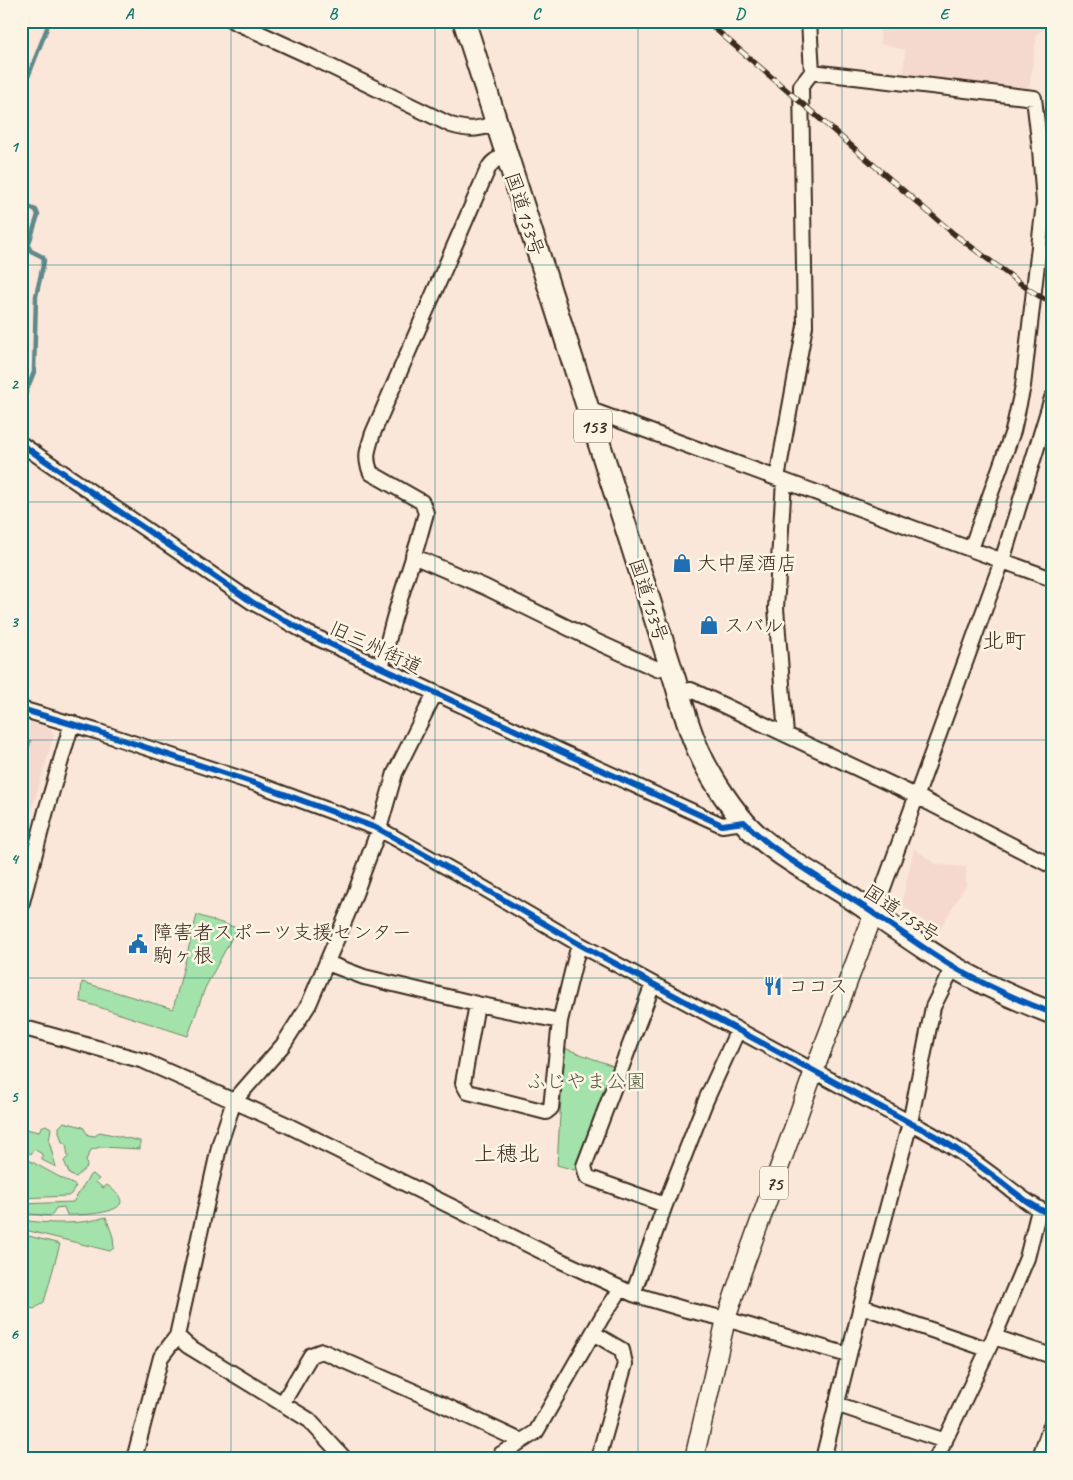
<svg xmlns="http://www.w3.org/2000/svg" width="1073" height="1480" viewBox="0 0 1073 1480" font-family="Caveat,'Klee One',sans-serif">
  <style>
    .built { fill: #f5d9cf }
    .green { fill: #a3e2aa; stroke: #6f8664 }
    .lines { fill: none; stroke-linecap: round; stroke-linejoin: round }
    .stream { stroke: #5e8889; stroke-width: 4.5 }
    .minor-casing { stroke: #3b2a1e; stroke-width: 18 }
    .major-casing { stroke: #3b2a1e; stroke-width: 21 }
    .highway-casing { stroke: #3b2a1e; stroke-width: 25 }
    .minor { stroke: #fcf5e5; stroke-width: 14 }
    .major { stroke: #fcf5e5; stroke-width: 18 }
    .highway { stroke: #fcf5e5; stroke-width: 21 }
    .rail-casing { stroke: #3b2a1e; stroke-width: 5.5 }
    .rail { stroke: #fcf5e5; stroke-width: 4; stroke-dasharray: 11; stroke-linecap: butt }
    .cycleway-casing { stroke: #fcf5e5; stroke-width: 9 }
    .cycleway { stroke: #0057b8; stroke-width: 6 }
    .grid { fill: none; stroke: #0f766e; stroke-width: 1; stroke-opacity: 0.55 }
    .labels { text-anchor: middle; stroke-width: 5; stroke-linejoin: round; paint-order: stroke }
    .shield { fill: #fcf5e5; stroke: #75675a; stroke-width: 1 }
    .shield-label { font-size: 19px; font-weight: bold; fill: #3b2a1e }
    .street-label { font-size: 20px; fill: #3b2a1e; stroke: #fcf5e5 }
    .poi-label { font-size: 20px; fill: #3b2a1e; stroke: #fcf5e5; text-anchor: start }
    .park-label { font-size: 20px; fill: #555841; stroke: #fcf5e5 }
    .quarter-label { font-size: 22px; fill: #3b2a1e; stroke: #fcf5e5 }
    .neatline { fill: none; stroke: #0f766e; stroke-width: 2 }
    .grid-label { font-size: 16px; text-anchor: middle; font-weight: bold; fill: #0f766e }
  </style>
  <rect width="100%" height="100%" fill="#fae7da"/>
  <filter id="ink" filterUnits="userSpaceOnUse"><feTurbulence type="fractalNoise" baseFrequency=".02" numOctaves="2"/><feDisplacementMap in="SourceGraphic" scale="10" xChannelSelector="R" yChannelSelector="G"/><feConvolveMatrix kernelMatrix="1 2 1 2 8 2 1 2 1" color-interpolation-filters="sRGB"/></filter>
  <g filter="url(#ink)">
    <!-- built -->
    <path class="built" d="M879,21H1044L1045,29L1037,33L1030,84L1026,92L903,81L905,50L881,44Z
      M21,720L47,727L51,730L54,735L21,845Z
      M914,848L935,864L966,867V885L939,931L901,905Z"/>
    <!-- green -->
    <path class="green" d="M21,738L31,741L21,775Z
      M197,915L237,928L205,988L188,1036L80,1001L82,982L173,1009Z
      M564,1048L616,1067L575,1170L557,1165Z
      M21,1122L26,1129L39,1132L41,1127L46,1125L51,1128L49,1141L56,1167L42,1160V1154L34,1149L31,1154L21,1149Z
      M64,1122L83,1127L88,1135L95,1136L100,1132L140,1141V1149L100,1147L91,1150L86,1160L87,1167L76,1177L70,1175L64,1161L68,1157L66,1144L62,1142L59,1132V1127Z
      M21,1156L76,1186L71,1194L68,1196L21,1198Z
      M93,1174L99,1179L96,1182L103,1188L107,1185C111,1188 116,1192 119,1196C132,1215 75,1215 67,1215L64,1207L56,1208L51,1216L21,1213V1204L73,1202L90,1175Z
      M106,1217L113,1237L114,1248L110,1251L21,1229V1220C47,1224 82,1225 106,1217Z
      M21,1234L60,1244L44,1302L34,1309C26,1308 21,1304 22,1297L25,1293L30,1292L27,1274L21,1275Z"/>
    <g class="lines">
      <!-- stream -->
      <path class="stream" d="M21,95L47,28
        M21,204L36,210L38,215L28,246L31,251L43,257L44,261L36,296L34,372L22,402"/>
      <!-- minor casing -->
      <g class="minor-casing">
        <path id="minor" d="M233,21L305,54L451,125C471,131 476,129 496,124
          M809,21L812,72L1034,98L1040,149L1044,203L1023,386L1013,431L971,549
          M588,409L1052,579
          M21,444L252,602L309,634L562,752L722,825L744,822
          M777,478L805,326L801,86L812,72
          M784,481L776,608L786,735
          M413,556L485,587L595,641L657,669L670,665
          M381,668L394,618L418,542L426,513L422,502L371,473C364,457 368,449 373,433L487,171C491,162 496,159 506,156
          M679,692L691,690L916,796L1052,866
          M21,709L99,732L257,784L379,829L480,886L579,944L910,1123C943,1138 972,1160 1000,1181C1017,1194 1032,1207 1052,1215
          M21,906L46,811L72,723
          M874,913L1002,561L1052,398
          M327,963L364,977L477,1004L560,1021L579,944
          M653,984L584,1166L587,1177L665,1205
          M477,1004L463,1083L468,1092L546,1112L551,1108L560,1021
          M21,1027L144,1061L285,1124L557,1259L633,1294L687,1310L726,1319L848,1355
          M633,1294L665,1205L706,1100L738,1030
          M861,1306L987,1349
          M593,1333L622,1350L625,1364L598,1459
          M994,1337L1052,1356
          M282,1404L311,1355L322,1351L431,1399L521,1441
          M836,1404L945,1441
          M134,1459L161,1357L177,1336
          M345,1459L309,1420L188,1346L177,1336L220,1143L234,1101L283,1045L309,1004L349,910L379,829L395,773L435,693
          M498,1459L501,1454L536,1432L602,1317L621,1289
          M823,1459L861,1306L910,1123L933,1007L953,967
          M936,1459L994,1337L1027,1258L1039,1210
          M1039,1459L1052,1423"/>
      </g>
      <!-- major casing -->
      <g class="major-casing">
        <path id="major" d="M694,1459L726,1319L741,1274L814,1071L874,913"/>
      </g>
      <!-- highway casing -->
      <g class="highway-casing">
        <path id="highway" d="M464,21L670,665C679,691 685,719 696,745C706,770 726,801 744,822C768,850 813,874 845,894C881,918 916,944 952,966C984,985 1018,1000 1052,1013"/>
      </g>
      <!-- minor -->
      <use href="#minor" class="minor"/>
      <!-- major -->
      <use href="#major" class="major"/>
      <!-- highway -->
      <use href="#highway" class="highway"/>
      <!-- rail casing -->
      <g class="rail-casing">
        <path id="rail" d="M706,21L954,234L1028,289L1052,304"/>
      </g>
      <!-- rail -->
      <use href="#rail" class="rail"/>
      <!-- cycleway casing -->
      <g class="cycleway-casing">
        <path id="cycleway" d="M21,444L252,602L309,634L562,752L722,825L744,822C776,854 817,876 855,901C888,922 919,946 952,966C984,985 1018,1000 1052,1013
          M21,709L99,732L257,784L379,829L480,886L579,944L910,1123C943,1138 972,1160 1000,1181C1017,1194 1032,1207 1052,1215"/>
      </g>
      <!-- cycleway -->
      <use href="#cycleway" class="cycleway"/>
    </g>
  </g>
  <!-- grid -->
  <path class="grid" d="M231,21V1459M435,21V1459M638,21V1459M842,21V1459M21,265H1052M21,502H1052M21,740H1052M21,978H1052M21,1215H1052"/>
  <!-- icons -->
  <defs>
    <g id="shop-bare" transform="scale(1.5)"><path d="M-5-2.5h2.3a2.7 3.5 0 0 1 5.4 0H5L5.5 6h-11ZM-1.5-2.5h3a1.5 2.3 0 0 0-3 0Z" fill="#1f6fb2" stroke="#fcf5e5" stroke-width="2.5" paint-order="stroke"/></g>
    <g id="civic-bare" transform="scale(1.5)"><path d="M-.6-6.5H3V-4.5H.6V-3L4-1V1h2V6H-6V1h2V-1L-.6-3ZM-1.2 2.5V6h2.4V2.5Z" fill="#1f6fb2" stroke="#fcf5e5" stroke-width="2.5" paint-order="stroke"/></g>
    <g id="restaurant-bare" transform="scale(1.5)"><path d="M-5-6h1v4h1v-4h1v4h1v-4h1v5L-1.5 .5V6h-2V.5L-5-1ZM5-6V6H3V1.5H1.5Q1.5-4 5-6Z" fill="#1f6fb2" stroke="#fcf5e5" stroke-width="2.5" paint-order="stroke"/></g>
  </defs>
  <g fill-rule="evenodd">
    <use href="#shop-bare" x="682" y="563"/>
    <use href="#shop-bare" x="709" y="625"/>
    <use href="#civic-bare" x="138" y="944"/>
    <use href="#restaurant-bare" x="773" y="986"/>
  </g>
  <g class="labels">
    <!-- shield labels -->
    <g class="shield">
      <rect x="574" y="409.5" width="38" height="33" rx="4"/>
      <rect x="760" y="1166.5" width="28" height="33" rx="4"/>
    </g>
    <g class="shield-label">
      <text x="593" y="433">153</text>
      <text x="774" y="1190">75</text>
    </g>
    <!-- street labels -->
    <g class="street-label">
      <text transform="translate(525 214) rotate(72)" y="7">国道153号</text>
      <text transform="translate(649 600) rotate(72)" y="7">国道153号</text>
      <text transform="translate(376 647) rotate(25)" y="7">旧三州街道</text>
      <text transform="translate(902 913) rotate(34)" y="7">国道153号</text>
    </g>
    <!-- poi labels -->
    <g class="poi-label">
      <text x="697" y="570">大中屋酒店</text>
      <text x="724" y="632">スバル</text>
      <text x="153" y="939">障害者スポーツ支援センター<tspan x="153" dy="23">駒ヶ根</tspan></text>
      <text x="788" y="993">ココス</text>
    </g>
    <!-- park labels -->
    <g class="park-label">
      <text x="586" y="1088">ふじやま公園</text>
    </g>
    <!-- quarter labels -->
    <g class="quarter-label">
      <text x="1004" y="648">北町</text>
      <text x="507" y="1161">上穂北</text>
    </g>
  </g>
  <!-- margin -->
  <rect width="1073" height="1480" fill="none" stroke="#fcf5e5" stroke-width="55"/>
  <rect x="28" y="28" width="1018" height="1424" class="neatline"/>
  <g class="grid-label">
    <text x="129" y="19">A</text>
    <text x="333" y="19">B</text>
    <text x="536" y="19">C</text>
    <text x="740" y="19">D</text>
    <text x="944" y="19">E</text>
    <text x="14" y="152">1</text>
    <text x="14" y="389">2</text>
    <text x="14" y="627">3</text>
    <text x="14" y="864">4</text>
    <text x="14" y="1102">5</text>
    <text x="14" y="1339">6</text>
  </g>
</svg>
